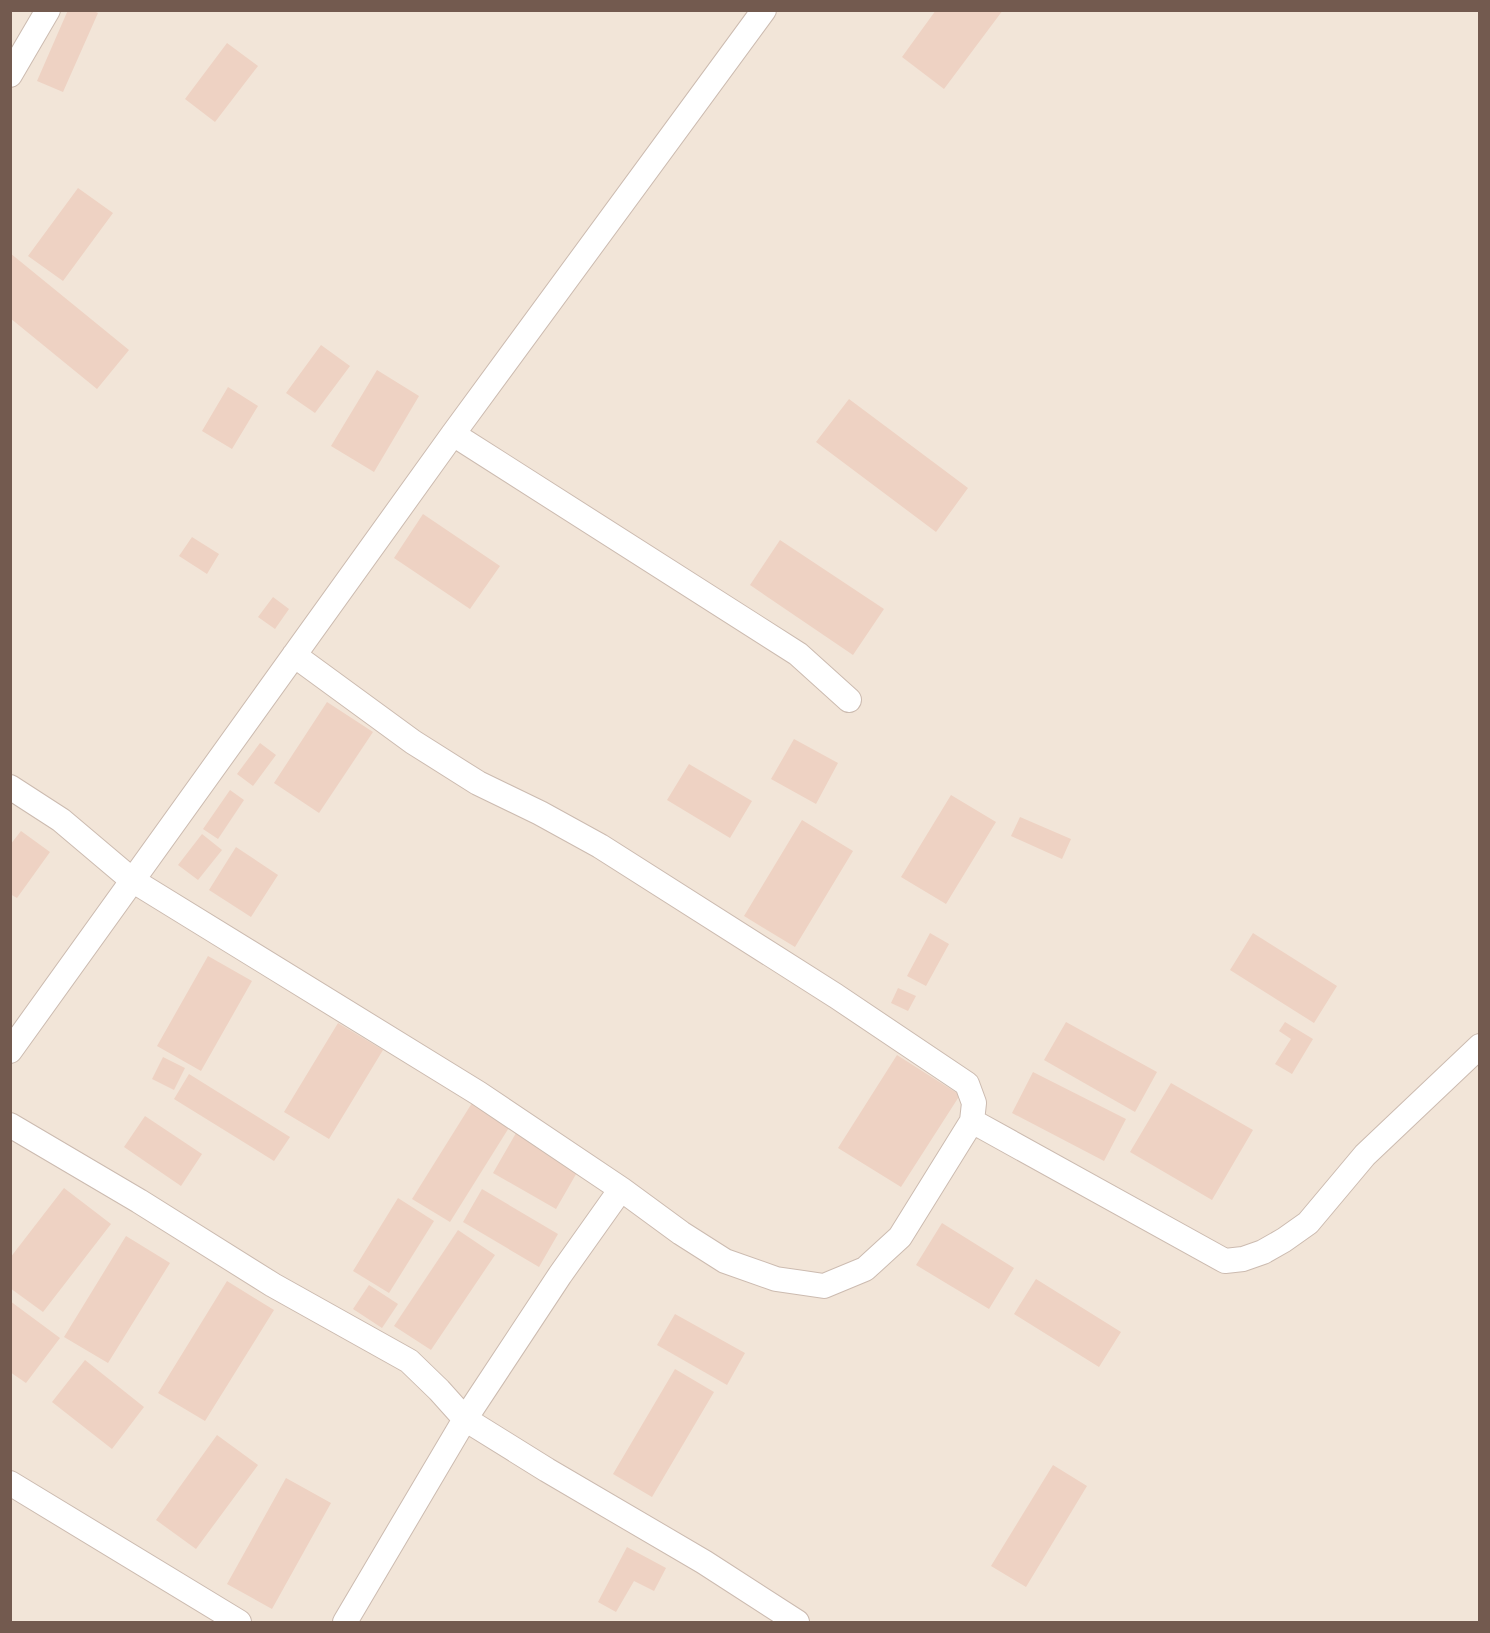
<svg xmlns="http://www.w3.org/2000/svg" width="1490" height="1633" viewBox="0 0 1490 1633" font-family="'Fira Sans Condensed',sans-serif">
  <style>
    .residential { fill: #f2e5d8 }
    .building { fill: #eed2c3 }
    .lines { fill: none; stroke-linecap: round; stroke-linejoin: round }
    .street-casing { stroke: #ccbbb0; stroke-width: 26 }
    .street { stroke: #fff; stroke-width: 24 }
  </style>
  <rect width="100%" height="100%" fill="#fbf3e9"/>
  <!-- residential -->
  <path class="residential" d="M11,11H1479V1622H11Z"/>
  <!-- building -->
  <path class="building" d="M68,10H92L98,13L63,92L37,81Z
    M936,10H1003L944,89L902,57Z
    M227,43L258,66L215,122L185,99Z
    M78,188L113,213L63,281L28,256Z
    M10,253L129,350L97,389L10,318Z
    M321,345L350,366L315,413L286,393Z
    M377,370L419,396L374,472L331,446Z
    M228,387L258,406L232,449L202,431Z
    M849,399L968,488L936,532L816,442Z
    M423,514L500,566L470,609L394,558Z
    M192,537L219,554L207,574L179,556Z
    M780,540L884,609L853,655L750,585Z
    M273,597L289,609L275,629L258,617Z
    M327,702L373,732L319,813L274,783Z
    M794,739L838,763L816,804L771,779Z
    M260,743L276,755L253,786L237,774Z
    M689,764L752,801L730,838L667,800Z
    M230,790L244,800L218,839L203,829Z
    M951,795L996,822L946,904L901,877Z
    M1020,817L1071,839L1062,859L1011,836Z
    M802,820L853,851L795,947L744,916Z
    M21,831L50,852L17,898L10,894V845Z
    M202,834L222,850L198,880L178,865Z
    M236,847L278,875L251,917L209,890Z
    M930,933L949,944L926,986L907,976Z
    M1253,933L1337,986L1314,1023L1230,970Z
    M208,956L252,981L201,1071L157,1046Z
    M898,988L916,996L908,1011L891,1003Z
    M1066,1022L1157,1072L1135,1112L1044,1060Z
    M1285,1022L1313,1039L1292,1074L1275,1064L1291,1039L1279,1031Z
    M338,1023L383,1050L329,1139L284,1112Z
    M897,1055L960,1095L901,1187L838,1148Z
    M163,1057L185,1068L174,1090L152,1079Z
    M1033,1072L1126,1119L1104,1161L1012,1113Z
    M189,1074L290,1137L274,1161L174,1099Z
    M1171,1083L1253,1130L1212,1200L1130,1152Z
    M472,1103L510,1126L450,1222L412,1199Z
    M145,1116L202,1154L181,1186L124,1147Z
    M516,1133L579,1169L556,1209L493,1173Z
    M64,1188L111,1224L43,1312L10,1288V1258Z
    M482,1189L558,1234L539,1267L463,1222Z
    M398,1198L434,1221L389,1293L353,1271Z
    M942,1223L1014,1268L989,1309L916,1265Z
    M458,1230L495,1255L431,1350L394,1326Z
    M126,1236L170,1263L108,1363L64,1337Z
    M1036,1279L1121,1332L1099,1367L1014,1314Z
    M227,1281L274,1310L205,1421L158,1393Z
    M369,1285L398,1304L382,1328L353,1309Z
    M10,1301L60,1338L26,1383L10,1372Z
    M675,1314L745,1353L727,1385L657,1345Z
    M85,1360L144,1407L112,1449L52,1402Z
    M675,1369L714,1392L652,1497L613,1474Z
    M217,1435L258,1465L196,1549L156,1520Z
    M1053,1465L1087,1486L1026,1587L991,1566Z
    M286,1478L331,1503L272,1609L227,1584Z
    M627,1547L666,1568L654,1591L634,1581L616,1612L598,1602Z"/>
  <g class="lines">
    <!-- street casing -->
    <g class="street-casing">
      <path id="street" d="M10,75L48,10
        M453,434L798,654L849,700
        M294,655L413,742L478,783L540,813L600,846L836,996L967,1084L974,1103L972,1121L900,1237L865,1269L824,1286L776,1279L725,1261L681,1233L621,1189
        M10,787L61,820L132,880L478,1093L621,1189L560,1275L465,1419L439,1390L409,1361L273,1285L139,1201L10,1125
        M10,1051L453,434L764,10
        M972,1121L1225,1261L1243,1259L1263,1252L1284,1240L1308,1223L1365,1155L1480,1046
        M10,1483L239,1622
        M345,1622L465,1419L547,1470L704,1562L797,1622"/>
    </g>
    <!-- street -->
    <use href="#street" class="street"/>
  </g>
  <!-- border -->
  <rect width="1490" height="1633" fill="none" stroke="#735a4f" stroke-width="24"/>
</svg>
